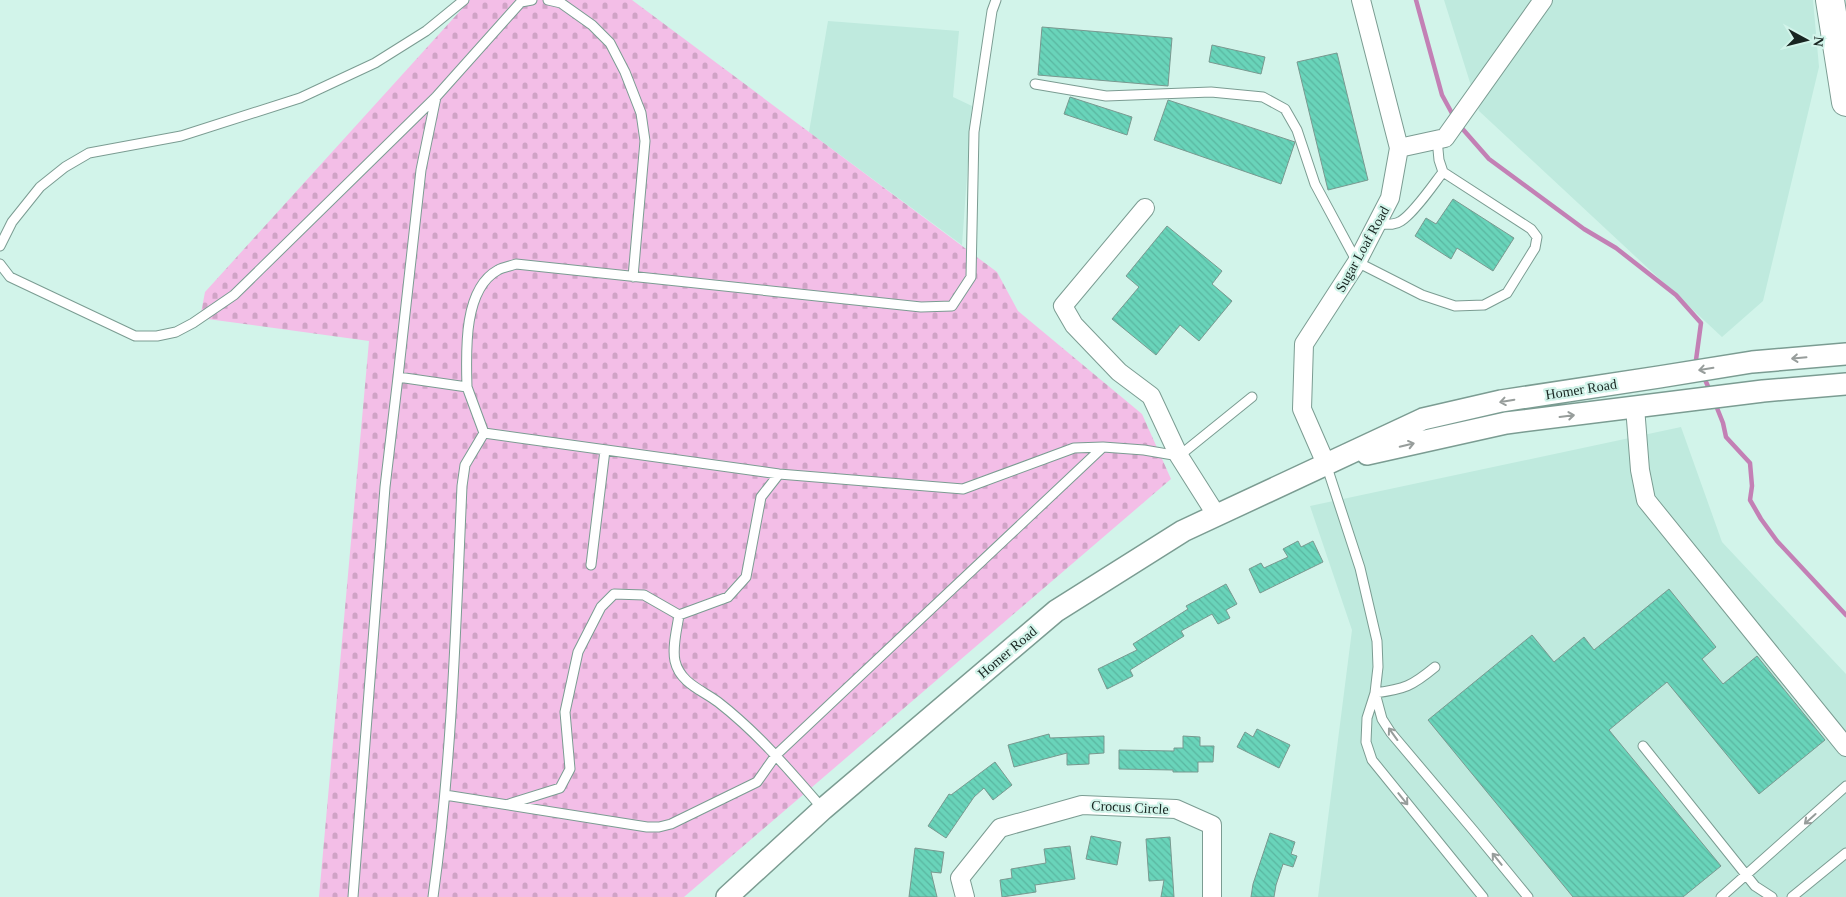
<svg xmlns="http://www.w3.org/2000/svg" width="1846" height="897" viewBox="0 0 1846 897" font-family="Georgia,serif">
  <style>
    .built { fill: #bfeade }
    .cemetery { fill: url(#cemetery-stones) }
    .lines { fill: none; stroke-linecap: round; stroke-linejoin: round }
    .stream { stroke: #c380b5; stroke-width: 4.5 }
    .building { fill: url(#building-back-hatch); stroke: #799990 }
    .service-casing { stroke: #7b9c92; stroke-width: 11 }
    .minor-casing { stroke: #7b9c92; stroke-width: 20 }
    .tertiary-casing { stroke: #7b9c92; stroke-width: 24 }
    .primary-casing { stroke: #7b9c92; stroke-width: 30 }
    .service { stroke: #fff; stroke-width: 9 }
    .minor { stroke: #fff; stroke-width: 18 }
    .tertiary { stroke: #fff; stroke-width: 21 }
    .primary { stroke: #fff; stroke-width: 28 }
    .oneway { stroke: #979d9b }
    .labels { text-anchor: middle; stroke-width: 4.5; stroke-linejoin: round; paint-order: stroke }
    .street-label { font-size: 14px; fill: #182521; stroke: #d2f4ea }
  </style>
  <defs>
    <pattern id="cemetery-stones" width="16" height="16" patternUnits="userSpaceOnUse" patternTransform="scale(1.25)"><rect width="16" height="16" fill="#f3bee7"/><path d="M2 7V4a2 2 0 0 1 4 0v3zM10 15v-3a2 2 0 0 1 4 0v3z" fill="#d0a3c6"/></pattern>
    <pattern id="building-back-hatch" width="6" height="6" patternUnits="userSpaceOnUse" patternTransform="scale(1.25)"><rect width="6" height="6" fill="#69d4ba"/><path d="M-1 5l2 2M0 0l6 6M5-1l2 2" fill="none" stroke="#5ab6a0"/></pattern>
  </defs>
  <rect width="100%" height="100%" fill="#d2f4ea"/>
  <!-- built -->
  <path class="built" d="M1444,0H1813L1819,67L1763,301L1722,337L1479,111Z
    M828,21L959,31L953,97L972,106L962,245L809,132Z
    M1681,427L1722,542L1846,674V897H1318L1352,630L1310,506Z"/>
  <!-- cemetery -->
  <path class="cemetery" d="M470,0H632L997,272L1018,311L1142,414L1171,479L684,897H319L369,341L200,318L205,292Z"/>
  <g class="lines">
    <!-- stream -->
    <path class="stream" d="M1416,0L1442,95L1454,117
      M1460,126L1489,159L1584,229L1616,248L1676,295L1701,323L1696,360L1699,366
      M1703,375L1710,391
      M1715,403L1723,423L1726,437L1750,463L1752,486L1750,500L1761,519L1777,541L1846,615"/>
  </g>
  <!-- building -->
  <path class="building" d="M1042,27L1172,38L1168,86L1038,75Z
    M1212,45L1265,57L1261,74L1209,62Z
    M1337,53L1368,180L1328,190L1297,62Z
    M1070,97L1132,117L1127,135L1064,114Z
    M1168,100L1295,142L1281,184L1154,140Z
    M1453,199L1514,238L1493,271L1457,248L1451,259L1415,236L1426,218L1436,224Z
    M1167,226L1222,271L1212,284L1232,301L1199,341L1180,325L1156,355L1112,319L1139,287L1126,276Z
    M1298,541L1301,547L1313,541L1323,562L1260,593L1249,569L1261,563L1264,568L1288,557L1283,549Z
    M1226,584L1237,604L1226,610L1230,618L1218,624L1212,614L1181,631L1184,636L1130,670L1133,676L1107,689L1098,669L1137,650L1133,644L1188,609L1186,606Z
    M1669,589L1716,647L1702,659L1723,684L1757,656L1825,740L1759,794L1667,682L1609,730L1721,866L1683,897H1573L1428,720L1532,635L1554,662L1584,637L1594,650Z
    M1257,729L1290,745L1279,768L1237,747L1245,732L1253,737Z
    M1049,734L1050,738L1104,736V753L1089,754V764L1067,765V753L1014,767L1008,745Z
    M1183,736L1200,737V746H1214L1213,762H1198V772H1173V770L1119,769V750L1174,751V748H1183Z
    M995,762L1012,785L993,800L984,788L974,797L946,838L928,826L949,794L951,795Z
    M1270,833L1295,842L1291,854L1297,856L1293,867L1283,864L1276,885L1274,897H1251L1253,884Z
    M1091,836L1121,842L1117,865L1086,859Z
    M1170,837L1174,897H1161L1164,880L1149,881L1146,839Z
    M1070,846L1075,879L1035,885L1036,892L1002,897L1000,880L1012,878L1011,869L1046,863L1044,849Z
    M915,848L944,852L941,873L931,872L937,897H909Z"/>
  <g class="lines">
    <!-- service casing -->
    <g class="service-casing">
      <path id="service" d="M548,0L561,3L592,25L610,43L625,72L641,113L645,141L633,277
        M1035,84L1106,96L1211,92L1263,97L1285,109L1297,130L1315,184L1357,262L1422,295L1455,306L1484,305L1507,293L1535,248L1537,237L1531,229L1443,172L1439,160L1437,139
        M1377,224C1385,224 1394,226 1401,221C1414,213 1433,185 1443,172
        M0,246L12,222L40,187L65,167L89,153L181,136L300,98L375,63L426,31L464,0
        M0,264L10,277L135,336H157L176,332L193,323L234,295L436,97L521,2L532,0
        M398,377L421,170L436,97
        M467,387L484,433L779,474L963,489L1074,448L1103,447
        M1326,464L1360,568L1377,641L1378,667L1375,693L1367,718L1366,742L1372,760L1483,897
        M591,565L605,450
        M679,615C677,629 672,647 675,661C680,683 702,690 718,702C758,733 790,771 823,809
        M1375,693L1382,719L1391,733L1473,830L1528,897
        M1375,693C1405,689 1412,686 1435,667
        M1643,746L1755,886L1772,897
        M445,795L647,827H659L671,824L757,782L776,755L1103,447L1144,450L1179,456L1252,397
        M509,804L560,788L570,769L565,712L578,652L601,607L614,594L644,595L679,615L728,597L746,577L761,497L779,474
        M353,897L385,487L398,377L467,387C466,352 463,289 498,270C503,267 511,266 516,264L921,307L952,306L971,277L974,132L992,11L996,0
        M433,897C452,761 456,623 462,486L465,465L484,433
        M1721,897L1846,786
        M1792,897L1846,853"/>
    </g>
    <!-- minor casing -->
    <g class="minor-casing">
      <path id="minor" d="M1361,0L1399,148
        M1145,208L1063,306L1074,325L1119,372L1151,396L1179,456L1217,516
        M1635,407L1640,470L1646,500L1846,747
        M1326,464L1302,409L1304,344L1357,262L1390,198L1399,148L1445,138L1543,0
        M965,897L960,878L1000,828L1082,805L1176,809L1212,825V897"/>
    </g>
    <!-- tertiary casing -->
    <g class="tertiary-casing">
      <path id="tertiary" d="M1367,454L1506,423L1763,391L1846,384
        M727,897L823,809L1056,611L1183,531L1423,419L1501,401L1659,377L1752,362L1846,354"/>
    </g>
    <!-- primary casing -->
    <g class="primary-casing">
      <path id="primary" d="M1830,0L1846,102"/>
    </g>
    <!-- service -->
    <use href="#service" class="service"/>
    <!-- minor -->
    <use href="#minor" class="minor"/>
    <!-- tertiary -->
    <use href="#tertiary" class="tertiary"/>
    <!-- primary -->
    <use href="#primary" class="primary"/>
  </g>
  <!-- one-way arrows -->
  <defs><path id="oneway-shaft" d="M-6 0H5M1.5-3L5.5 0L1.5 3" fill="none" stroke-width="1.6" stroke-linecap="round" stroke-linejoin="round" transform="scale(1.25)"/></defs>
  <g class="oneway">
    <use href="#oneway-shaft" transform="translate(1799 358) rotate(175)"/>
    <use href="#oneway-shaft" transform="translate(1706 369) rotate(171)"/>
    <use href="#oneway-shaft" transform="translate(1507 401) rotate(170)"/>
    <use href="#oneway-shaft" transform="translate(1567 416) rotate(-7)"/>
    <use href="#oneway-shaft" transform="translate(1407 445) rotate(-13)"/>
    <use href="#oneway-shaft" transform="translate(1393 734) rotate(-126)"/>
    <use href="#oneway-shaft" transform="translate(1403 799) rotate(51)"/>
    <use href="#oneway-shaft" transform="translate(1810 819) rotate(138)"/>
    <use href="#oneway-shaft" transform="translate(1497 859) rotate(-129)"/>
  </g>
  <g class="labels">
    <!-- street labels -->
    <g class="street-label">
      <text transform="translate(1362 249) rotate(-61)" y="5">Sugar Loaf Road</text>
      <text transform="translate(1581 389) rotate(-9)" y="5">Homer Road</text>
      <text transform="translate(1007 652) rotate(-40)" y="5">Homer Road</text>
      <text transform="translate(1130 807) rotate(3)" y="5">Crocus Circle</text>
    </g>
  </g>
  <!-- north arrow -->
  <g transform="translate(1806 40) rotate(97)" stroke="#d2f4ea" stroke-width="4" paint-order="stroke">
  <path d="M0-4L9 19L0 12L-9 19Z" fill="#182521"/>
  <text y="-8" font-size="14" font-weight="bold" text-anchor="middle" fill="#182521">N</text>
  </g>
</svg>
